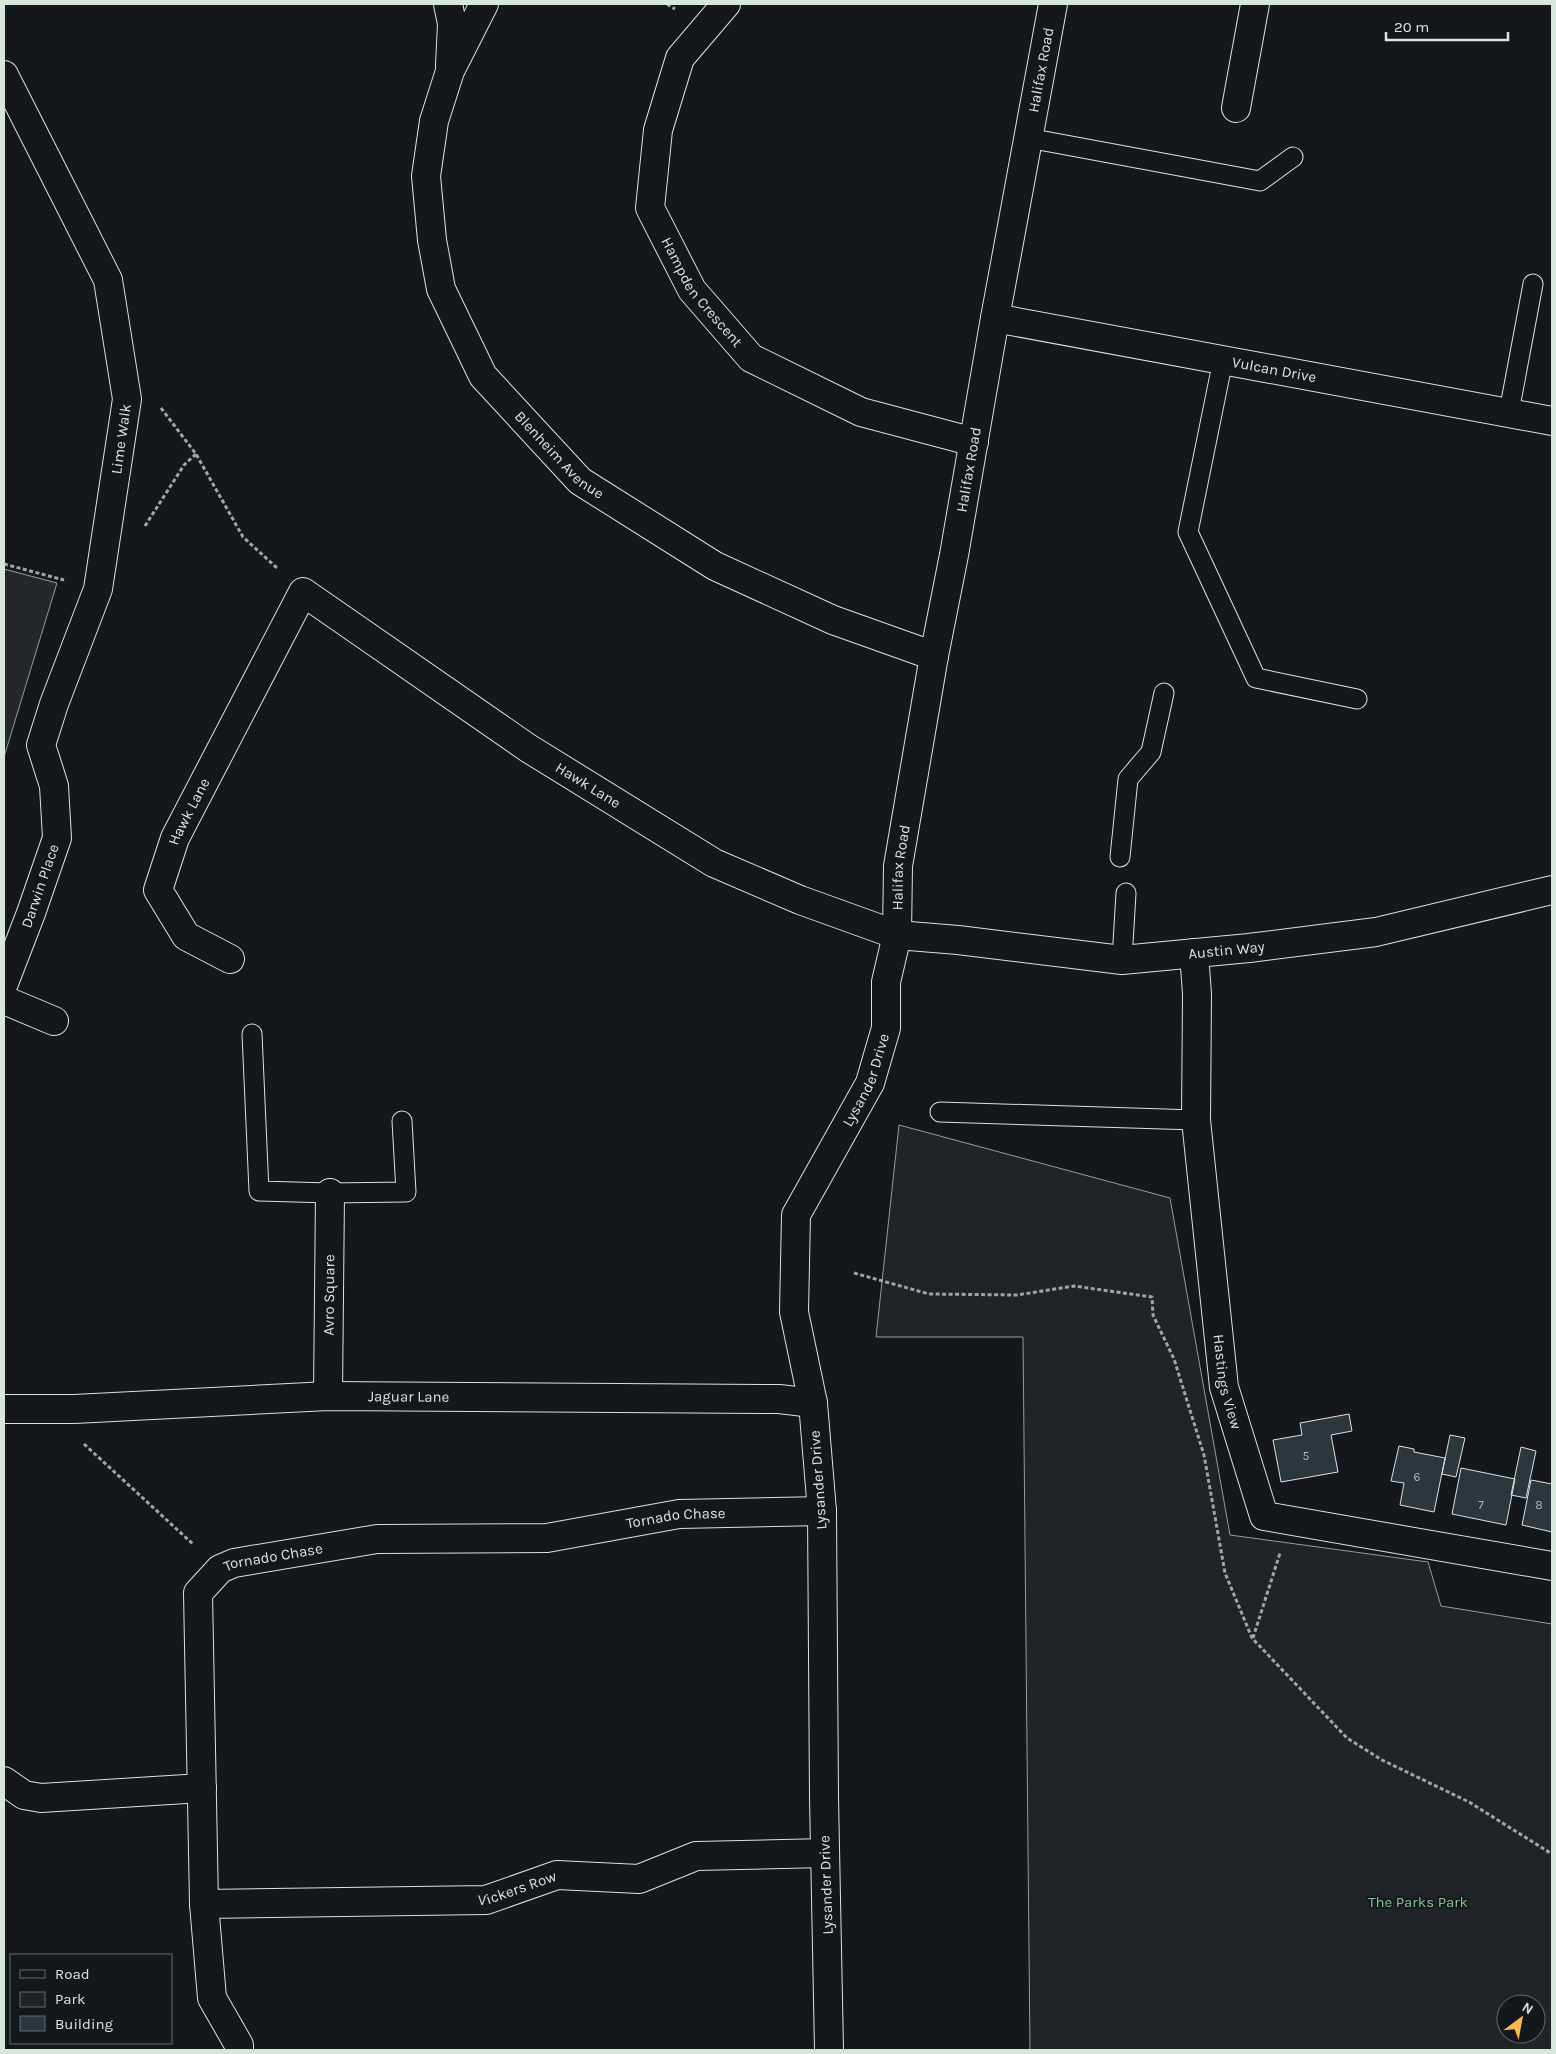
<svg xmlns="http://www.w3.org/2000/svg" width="1556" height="2054" viewBox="0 0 1556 2054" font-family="Karla,sans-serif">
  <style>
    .green { fill: #202428; stroke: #939e99; fill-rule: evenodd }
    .parking { fill: #24282b; stroke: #939e99 }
    .building { fill: #2c363c; stroke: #d8e6dc }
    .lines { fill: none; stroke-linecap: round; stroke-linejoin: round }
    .service-casing { stroke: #d8e6dc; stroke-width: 21 }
    .minor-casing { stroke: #d8e6dc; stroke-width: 30 }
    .path { stroke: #9da8a2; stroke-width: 3; stroke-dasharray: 4 2.5; stroke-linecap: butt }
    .service { stroke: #14181c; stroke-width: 19 }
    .minor { stroke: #14181c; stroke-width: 28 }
    .labels { text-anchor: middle; stroke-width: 4; stroke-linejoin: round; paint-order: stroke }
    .number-label { font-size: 12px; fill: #adbab4 }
    .street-label { font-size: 15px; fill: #d8e6dc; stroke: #14181c }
    .park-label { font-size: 15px; fill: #8ac095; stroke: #14181c }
  </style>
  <rect width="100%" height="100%" fill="#14181c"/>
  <!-- green -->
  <path class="green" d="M899,1125L1170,1198L1230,1535L1428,1562L1441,1606L1552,1624V2050H1030L1023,1337H876ZM1506,2004H1536V2034H1506Z"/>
  <!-- parking -->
  <path class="parking" d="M4,569L57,583L4,757Z"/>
  <!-- building -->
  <path class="building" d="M1349,1414L1352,1431L1331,1435L1338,1472L1281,1482L1273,1440L1302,1435L1300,1423Z
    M1450,1435L1465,1438L1456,1477L1442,1474Z
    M1399,1446L1414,1449V1452L1445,1458L1434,1512L1400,1505L1404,1483L1391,1481Z
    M1521,1447L1536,1451L1526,1498L1511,1495Z
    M1461,1468L1515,1479L1506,1525L1452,1514Z
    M1531,1480L1552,1484V1532L1522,1525Z"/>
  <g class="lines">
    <!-- service casing -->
    <g class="service-casing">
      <path id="service" d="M1028,138L1260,181L1293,157
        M1223,360L1188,532L1256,678L1357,699
        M1509,412L1533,284
        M1120,857L1128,779L1151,752L1164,693
        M1122,960L1126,893
        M252,1034L259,1191L330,1193L406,1192L402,1121
        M940,1112L1196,1120"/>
    </g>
    <!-- minor casing -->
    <g class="minor-casing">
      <g id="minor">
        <path d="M448,4L452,24L450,65"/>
        <path id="s1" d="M484,4L450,71L434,121L426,176L432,240L441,289L483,376L580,481L715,566L833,620L934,656"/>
        <path id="s2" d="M726,4L680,58L658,130L650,208L692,290L751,358L861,412L974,442"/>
        <path d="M4,75L108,280L127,399L98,589L54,704L41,745L54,786L57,838L31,913L4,983"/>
        <path d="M1236,108L1255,4"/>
        <path id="s3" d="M995,318L1552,421"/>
        <path id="s4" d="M1194,953L1197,994L1196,1120L1224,1387L1264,1516L1552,1566"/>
        <path id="s5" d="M230,959L186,936L158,890L175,838L303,592L528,748L714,863L800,900L897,935L958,940L1122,960L1249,948L1376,932L1552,890"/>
        <path d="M4,1000L54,1021"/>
        <path id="s6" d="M328,1396L330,1193"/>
        <path id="s7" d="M4,1409H74L328,1396L779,1399L813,1403"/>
        <path d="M4,1781L24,1795L41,1798L202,1788"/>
        <path id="s8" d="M204,1904L486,1900L557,1875L639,1879L696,1856L825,1853"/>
        <path id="s9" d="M239,2050V2045L212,1998L204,1904L198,1593L220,1569L234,1563L377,1539L547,1538L679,1514L822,1511"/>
        <path id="s10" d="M829,2050L824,1797L822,1511L813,1403L794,1312L796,1215L870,1083L886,1028V982L897,935L898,866L934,656L954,555L995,318L1053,4"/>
      </g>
    </g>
    <!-- path -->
    <path class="path" d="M667,4L675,9
      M161,408L196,454L243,537L277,568
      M145,526L184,465L196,454
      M4,564L64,580
      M854,1273L929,1294L1017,1295L1074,1286L1152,1297L1153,1315L1174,1359L1204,1455L1225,1573L1252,1638L1347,1738L1382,1760L1469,1802L1552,1854
      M84,1444L194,1545
      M1253,1638L1280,1553"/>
    <!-- service -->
    <use href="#service" class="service"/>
    <!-- minor -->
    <use href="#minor" class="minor"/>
  </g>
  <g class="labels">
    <!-- number labels -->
    <g class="number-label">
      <text x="1306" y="1460">5</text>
      <text x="1417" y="1481">6</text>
      <text x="1481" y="1509">7</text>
      <text x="1539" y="1509">8</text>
    </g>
    <!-- street labels -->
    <g class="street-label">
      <text dy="5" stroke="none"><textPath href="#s10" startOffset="2018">Halifax Road</textPath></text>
      <text dy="5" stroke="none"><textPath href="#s2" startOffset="324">Hampden Crescent</textPath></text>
      <text dy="5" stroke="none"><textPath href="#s3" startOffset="284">Vulcan Drive</textPath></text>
      <text transform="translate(121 439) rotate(-82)" y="5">Lime Walk</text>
      <text dy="5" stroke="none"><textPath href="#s1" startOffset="504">Blenheim Avenue</textPath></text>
      <text dy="5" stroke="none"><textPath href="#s10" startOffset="1612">Halifax Road</textPath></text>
      <text dy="5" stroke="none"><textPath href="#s5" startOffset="780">Hawk Lane</textPath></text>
      <text dy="5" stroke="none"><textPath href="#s5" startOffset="188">Hawk Lane</textPath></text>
      <text dy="5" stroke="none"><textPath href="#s10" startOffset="1208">Halifax Road</textPath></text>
      <text transform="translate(40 886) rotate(-71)" y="5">Darwin Place</text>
      <text dy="5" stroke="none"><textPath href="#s5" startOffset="1456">Austin Way</textPath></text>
      <text dy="5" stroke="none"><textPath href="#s10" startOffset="990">Lysander Drive</textPath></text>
      <text dy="5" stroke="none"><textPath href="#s6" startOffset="101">Avro Square</textPath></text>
      <text dy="5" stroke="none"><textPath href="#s4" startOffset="431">Hastings View</textPath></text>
      <text dy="5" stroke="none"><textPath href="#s7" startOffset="405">Jaguar Lane</textPath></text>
      <text transform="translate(818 1480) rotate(-94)" y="5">Lysander Drive</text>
      <text dy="5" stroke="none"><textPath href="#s9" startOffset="958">Tornado Chase</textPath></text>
      <text dy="5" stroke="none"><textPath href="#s9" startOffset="552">Tornado Chase</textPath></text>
      <text transform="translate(826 1885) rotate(-92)" y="5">Lysander Drive</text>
      <text dy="5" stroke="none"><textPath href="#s8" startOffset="315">Vickers Row</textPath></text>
    </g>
    <!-- park labels -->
    <g class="park-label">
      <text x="1418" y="1907">The Parks Park</text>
    </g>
  </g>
  <!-- border -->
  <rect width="1556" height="2054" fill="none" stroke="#d8e6dc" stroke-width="10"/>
  <!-- legend -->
  <rect x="10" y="1954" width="162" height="90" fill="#14181c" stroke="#626a69"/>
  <rect x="20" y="1970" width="25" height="8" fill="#14181c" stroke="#626a69"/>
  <text x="55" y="1979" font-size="15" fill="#d8e6dc">Road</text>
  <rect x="20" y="1992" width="25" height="15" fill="#202428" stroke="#626a69"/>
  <text x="55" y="2004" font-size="15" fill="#d8e6dc">Park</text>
  <rect x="20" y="2016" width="25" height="15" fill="#2c363c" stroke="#626a69"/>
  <text x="55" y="2029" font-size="15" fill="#d8e6dc">Building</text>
  <!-- north arrow -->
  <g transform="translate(1521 2019) rotate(32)"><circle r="24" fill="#14181c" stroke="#626a69"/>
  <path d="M0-4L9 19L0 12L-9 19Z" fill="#ffb74d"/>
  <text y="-8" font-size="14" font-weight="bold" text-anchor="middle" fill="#d8e6dc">N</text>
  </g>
  <!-- scale -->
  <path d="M1386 32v8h122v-8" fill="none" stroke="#d8e6dc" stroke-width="2.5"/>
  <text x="1394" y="32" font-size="15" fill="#d8e6dc" stroke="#14181c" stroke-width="4" paint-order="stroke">20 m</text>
</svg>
